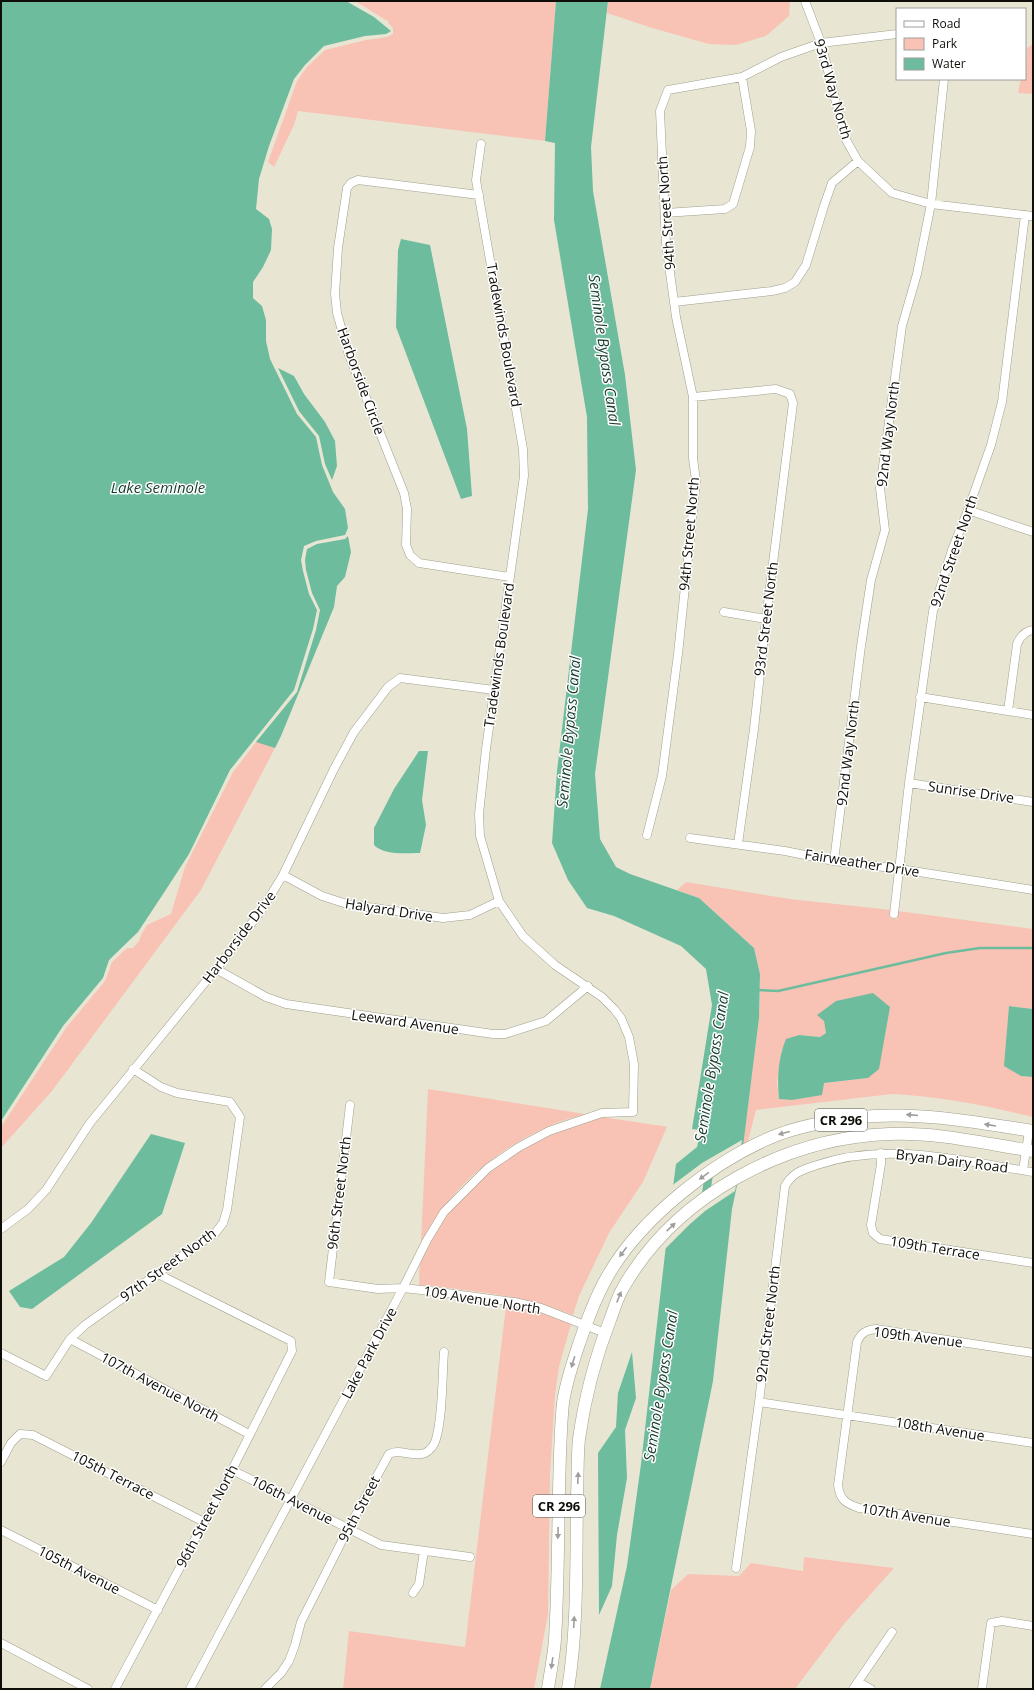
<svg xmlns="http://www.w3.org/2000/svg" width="1034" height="1690" viewBox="0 0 1034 1690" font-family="'Open Sans',sans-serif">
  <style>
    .green { fill: #f8c3b5; fill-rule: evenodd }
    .water { fill: #6dbc9d }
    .pier { fill: #e8e6d3 }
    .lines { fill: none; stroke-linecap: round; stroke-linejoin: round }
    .stream { stroke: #6dbc9d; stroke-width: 2.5 }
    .canal { stroke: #6dbc9d; stroke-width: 8 }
    .minor-casing { stroke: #a09e8c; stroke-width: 9 }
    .primary-casing { stroke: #a09e8c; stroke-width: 13 }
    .minor { stroke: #fff; stroke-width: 8 }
    .primary { stroke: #fff; stroke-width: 12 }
    .oneway { fill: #9f9e9c }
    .labels { text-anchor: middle; stroke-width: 3; stroke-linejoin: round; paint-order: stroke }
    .shield { fill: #fff; stroke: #565651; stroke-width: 1 }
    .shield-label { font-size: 13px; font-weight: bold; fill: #0e0d07 }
    .street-label { font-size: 14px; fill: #0e0d07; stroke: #fff }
    .water-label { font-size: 15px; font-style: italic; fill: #183c2f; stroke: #fff }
  </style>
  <rect width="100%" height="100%" fill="#e8e6d3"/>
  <!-- green -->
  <path class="green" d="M355,1H556L545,141L298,111L294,125L274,167L268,162L297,81L307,67L325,50L366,40L387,37L393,34V28L388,23L389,22Z
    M608,1H790L789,16L766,36L736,45L709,44L652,28L607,13Z
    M1031,45H1033V94L1018,93L1021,79H1025L1027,48Z
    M257,741L275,748L201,890L52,1091L1,1148V1127L66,1028L105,981L112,962L127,948H133L139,941L142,933L147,925L171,914L185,867L233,772Z
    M686,882L790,899L891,910L890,918L897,919L898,911L1033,929V1009L1009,1006L1021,1076L1033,1077V1117C988,1106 938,1096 892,1094L756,1110L747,1145L743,1147L759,1018L760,974L754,948L699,898L677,890ZM824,1021L868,1078L824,1083L779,1099L777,1082L782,1049L799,1035L820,1037L826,1033Z
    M428,1089L585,1114C573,1118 559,1121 547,1127C495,1150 446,1192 421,1243Z
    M602,1117L669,1127H667L643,1182L609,1233L579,1296L573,1315C527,1296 469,1290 419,1285C420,1278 418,1268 421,1261C439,1210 501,1155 551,1135C567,1128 585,1123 602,1117Z
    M506,1306L540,1312L571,1324L559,1367L555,1395L550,1474L548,1614L534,1689H343L349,1631L465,1647Z
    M804,1557L894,1568L844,1624L795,1689H650L671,1590L688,1574L739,1576L751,1563L803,1571Z"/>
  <!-- water -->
  <path class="water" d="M1,1H346L374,17L391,31L386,34L365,36L324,46L305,65L294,79L269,146L259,179L256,209L269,219L272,229L271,250L263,267L253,282V298L262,306L266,320V341L270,359L297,414L316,437L322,465L333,492L345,509L348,528L345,535L316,541L304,546L301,560L303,571L309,594L317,610L313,629L294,690L230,770L189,854L167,888L138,932L109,960L103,978L63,1026L1,1121Z
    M556,1H608L591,147L593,191L625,375L636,470L595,774L600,839L616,867L630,874L699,898L754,948L760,974L759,1018L743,1147L672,1195L676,1164L697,1147L701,1130L692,1129L712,1005L706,969L681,946L614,916L587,908L568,880L552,843L557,771L588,509L587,417L554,220L555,143L545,141Z
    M401,239L430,245L467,429L472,496L461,499L396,327L398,250Z
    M278,368L294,376L304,394L325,422L335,441L337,466L332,480L325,464L319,436L299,411Z
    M348,536L351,552L345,577L337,586L334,607L281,736L275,748L256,742L297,692L316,630L320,610L312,593L306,570L305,560L307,549L317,544L345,539Z
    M419,751H428L422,800L426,825L420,853C406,853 385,856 374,845V828L394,789Z
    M873,993L890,1007L879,1069L868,1078L824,1083L822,1095L792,1100L779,1099C777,1079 778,1058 786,1039L799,1035L820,1037L826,1033L824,1021L817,1015L836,1001Z
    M1009,1006L1033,1009V1077L1021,1076L1004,1066Z
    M151,1134L185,1143L162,1214L32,1309L20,1307L9,1291L64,1257L91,1223Z
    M738,1181L732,1209L713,1381L650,1689H600L627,1566L641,1464L667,1236Z
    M632,1352L636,1398L625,1430L627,1478L617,1535L612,1586L599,1615L598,1453L616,1427L618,1393Z"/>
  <!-- pier -->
  <path class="pier" d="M742,1140L740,1151L671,1196V1187L674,1184L702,1163Z
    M737,1180L735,1191L705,1211L689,1225L664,1250L665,1236Z"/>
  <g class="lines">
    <!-- stream -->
    <path class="stream" d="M756,990L778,991L946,953L980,948H1033"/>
    <!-- canal -->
    <path class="canal" d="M705,1199L710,1169"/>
    <!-- minor casing -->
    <g class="minor-casing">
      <path id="minor" d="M805,1L821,43L845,138L858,161L892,193L931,204L1033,216
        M479,195L358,180L351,183L347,188L338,248L335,294L337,313L349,355L404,493L407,509L406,545L410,555L419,563L510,577
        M665,213L725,209L733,204L750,147L751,131L742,77
        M674,302L772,291L785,288L795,282L806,265L824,206L832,183L858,161
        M693,397L776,389L790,394L793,403L766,619L754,729L738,844
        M968,510L1033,532
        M724,612L766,619
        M920,697L1033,715
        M1008,711L1017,644C1020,637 1025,631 1033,630
        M909,783L1033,802
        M647,835L662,776L678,654L696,481L693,458V397L676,317L666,243L660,111L668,90L742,77L781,57L821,43L897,34
        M690,838L785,851L834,861L900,869L1033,890
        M834,861L861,646L871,580L885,530L880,488L902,326L917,274L931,204L944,79
        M283,875L322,896L347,904L443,918L470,915L499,901
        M894,914L909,783L933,611L952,550L968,510L991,445L1002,402L1025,215
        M216,969L266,997L286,1004L493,1034H505L546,1021L588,986
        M350,1105L329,1282L378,1289L403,1288L439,1292L514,1302L541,1308L605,1333
        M881,1153V1164L871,1225L873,1233L880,1239L1033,1263
        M1023,1170L1029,1131
        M1,1229L28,1209L46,1190L90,1123L216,969L261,911L283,875L334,769L354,732L388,687L400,678L494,690
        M70,1339L249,1434
        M1,1353L46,1376L70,1339L85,1325L216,1232L223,1223L227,1210L240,1117L230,1102L177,1093L161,1087L133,1069
        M1033,1353L876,1329C866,1330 861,1333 857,1342L838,1485C840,1500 845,1503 859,1508L1033,1534
        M759,1402L1033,1443
        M1,1462L11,1443L20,1434L33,1435L204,1522
        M232,1470L381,1545L470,1557
        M1,1530L158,1610
        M736,1568L759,1402L785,1186C793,1172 802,1170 817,1165C887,1141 962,1161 1033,1172
        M413,1593L419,1584L424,1551
        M1,1643L88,1689
        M858,1682L871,1689
        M115,1689L232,1470L292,1351L291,1341L158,1274
        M190,1689L403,1288L427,1240L444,1212L488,1168L519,1147L549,1131L602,1113L633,1112L634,1064L629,1037L621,1018L614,1009L602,997L555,965L523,936L499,901L480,836L479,814L486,749L524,476L523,449L476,180L481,144
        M265,1689L281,1673L289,1661L295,1645L301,1622L348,1529L389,1454C400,1448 413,1458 425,1453C430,1451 435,1444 436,1439C443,1415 442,1377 444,1352
        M853,1689L892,1632
        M982,1689L991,1623L1002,1621L1033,1626"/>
    </g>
    <!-- primary casing -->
    <g class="primary-casing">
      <path id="primary" d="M548,1689C550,1673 554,1656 555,1639C558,1590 558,1539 559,1489C560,1461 560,1432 563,1403C566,1381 574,1359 581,1338C588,1318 596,1297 606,1279C639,1219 714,1160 777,1135C803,1125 847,1117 875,1116C928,1113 980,1123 1033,1131
        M568,1689C578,1628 576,1558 577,1496C578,1477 577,1458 579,1439C585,1396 594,1361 610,1320C614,1310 617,1298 623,1288C676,1195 785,1138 889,1134C938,1132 986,1144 1033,1151"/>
    </g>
    <!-- minor -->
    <use href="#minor" class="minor"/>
    <!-- primary -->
    <use href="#primary" class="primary"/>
  </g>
  <!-- one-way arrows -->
  <defs><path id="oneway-solid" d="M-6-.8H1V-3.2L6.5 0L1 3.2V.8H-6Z"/></defs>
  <g class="oneway">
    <use href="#oneway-solid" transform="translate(912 1115) rotate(-175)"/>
    <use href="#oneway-solid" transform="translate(990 1125) rotate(-171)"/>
    <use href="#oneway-solid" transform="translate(784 1133) rotate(165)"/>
    <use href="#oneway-solid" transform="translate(704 1176) rotate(144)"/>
    <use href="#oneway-solid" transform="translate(671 1227) rotate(-43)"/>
    <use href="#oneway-solid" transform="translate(623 1252) rotate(127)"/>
    <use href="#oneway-solid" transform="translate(619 1297) rotate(-68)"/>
    <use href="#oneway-solid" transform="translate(573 1362) rotate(107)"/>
    <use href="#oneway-solid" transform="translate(578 1478) rotate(-88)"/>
    <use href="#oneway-solid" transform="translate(558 1533) rotate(92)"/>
    <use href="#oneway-solid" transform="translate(574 1622) rotate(-87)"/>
    <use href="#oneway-solid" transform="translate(552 1663) rotate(98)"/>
  </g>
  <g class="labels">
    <!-- shield labels -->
    <g class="shield">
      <rect x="815" y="1109" width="52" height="22" rx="3"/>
      <rect x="533" y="1495" width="52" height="22" rx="3"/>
    </g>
    <g class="shield-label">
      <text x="841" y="1125">CR 296</text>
      <text x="559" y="1511">CR 296</text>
    </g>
    <!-- street labels -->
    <g class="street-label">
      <text transform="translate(833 89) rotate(74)" y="5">93rd Way North</text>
      <text transform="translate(666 213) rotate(-94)" y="5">94th Street North</text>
      <text transform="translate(504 335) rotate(80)" y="5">Tradewinds Boulevard</text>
      <text transform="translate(361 381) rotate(70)" y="5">Harborside Circle</text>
      <text transform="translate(888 434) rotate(-83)" y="5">92nd Way North</text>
      <text transform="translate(689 534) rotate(-85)" y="5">94th Street North</text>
      <text transform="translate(954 551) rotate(-71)" y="5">92nd Street North</text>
      <text transform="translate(766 619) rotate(-83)" y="5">93rd Street North</text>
      <text transform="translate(499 655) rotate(-82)" y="5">Tradewinds Boulevard</text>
      <text transform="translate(848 753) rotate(-83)" y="5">92nd Way North</text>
      <text transform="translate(971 792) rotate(8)" y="5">Sunrise Drive</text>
      <text transform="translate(862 863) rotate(9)" y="5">Fairweather Drive</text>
      <text transform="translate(389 910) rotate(9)" y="5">Halyard Drive</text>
      <text transform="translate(239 937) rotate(-53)" y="5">Harborside Drive</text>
      <text transform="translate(405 1022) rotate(8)" y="5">Leeward Avenue</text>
      <text transform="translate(952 1161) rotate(7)" y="5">Bryan Dairy Road</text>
      <text transform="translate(339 1193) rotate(-83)" y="5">96th Street North</text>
      <text transform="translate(935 1248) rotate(9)" y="5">109th Terrace</text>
      <text transform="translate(168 1265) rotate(-36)" y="5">97th Street North</text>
      <text transform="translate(482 1300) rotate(9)" y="5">109 Avenue North</text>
      <text transform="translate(768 1324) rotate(-83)" y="5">92nd Street North</text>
      <text transform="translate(918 1337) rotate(7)" y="5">109th Avenue</text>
      <text transform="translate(369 1353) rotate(-62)" y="5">Lake Park Drive</text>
      <text transform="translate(160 1387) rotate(28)" y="5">107th Avenue North</text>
      <text transform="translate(940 1429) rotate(9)" y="5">108th Avenue</text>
      <text transform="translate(113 1475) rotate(27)" y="5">105th Terrace</text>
      <text transform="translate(292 1500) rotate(27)" y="5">106th Avenue</text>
      <text transform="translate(359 1509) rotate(-62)" y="5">95th Street</text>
      <text transform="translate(906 1515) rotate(9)" y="5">107th Avenue</text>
      <text transform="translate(207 1516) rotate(-62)" y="5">96th Street North</text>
      <text transform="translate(79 1570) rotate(27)" y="5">105th Avenue</text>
    </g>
    <!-- water labels -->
    <g class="water-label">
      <text transform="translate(604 350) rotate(82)" y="5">Seminole Bypass Canal</text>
      <text x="158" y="493">Lake Seminole</text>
      <text transform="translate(569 732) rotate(-85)" y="5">Seminole Bypass Canal</text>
      <text transform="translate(712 1067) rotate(-81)" y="5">Seminole Bypass Canal</text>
      <text transform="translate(661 1386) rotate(-81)" y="5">Seminole Bypass Canal</text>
    </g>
  </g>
  <!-- border -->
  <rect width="1034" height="1690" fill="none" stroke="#0e0d07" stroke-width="4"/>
  <!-- legend -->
  <rect x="896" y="8" width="130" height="72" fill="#ffffff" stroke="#9f9e9c"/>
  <rect x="904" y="21" width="20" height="6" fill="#ffffff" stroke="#9f9e9c"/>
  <text x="932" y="28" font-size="12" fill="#0e0d07">Road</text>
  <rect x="904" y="38" width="20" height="12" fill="#f8c3b5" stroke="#9f9e9c"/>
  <text x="932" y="48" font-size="12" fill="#0e0d07">Park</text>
  <rect x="904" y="58" width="20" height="12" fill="#6dbc9d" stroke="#9f9e9c"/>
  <text x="932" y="68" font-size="12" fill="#0e0d07">Water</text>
</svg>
